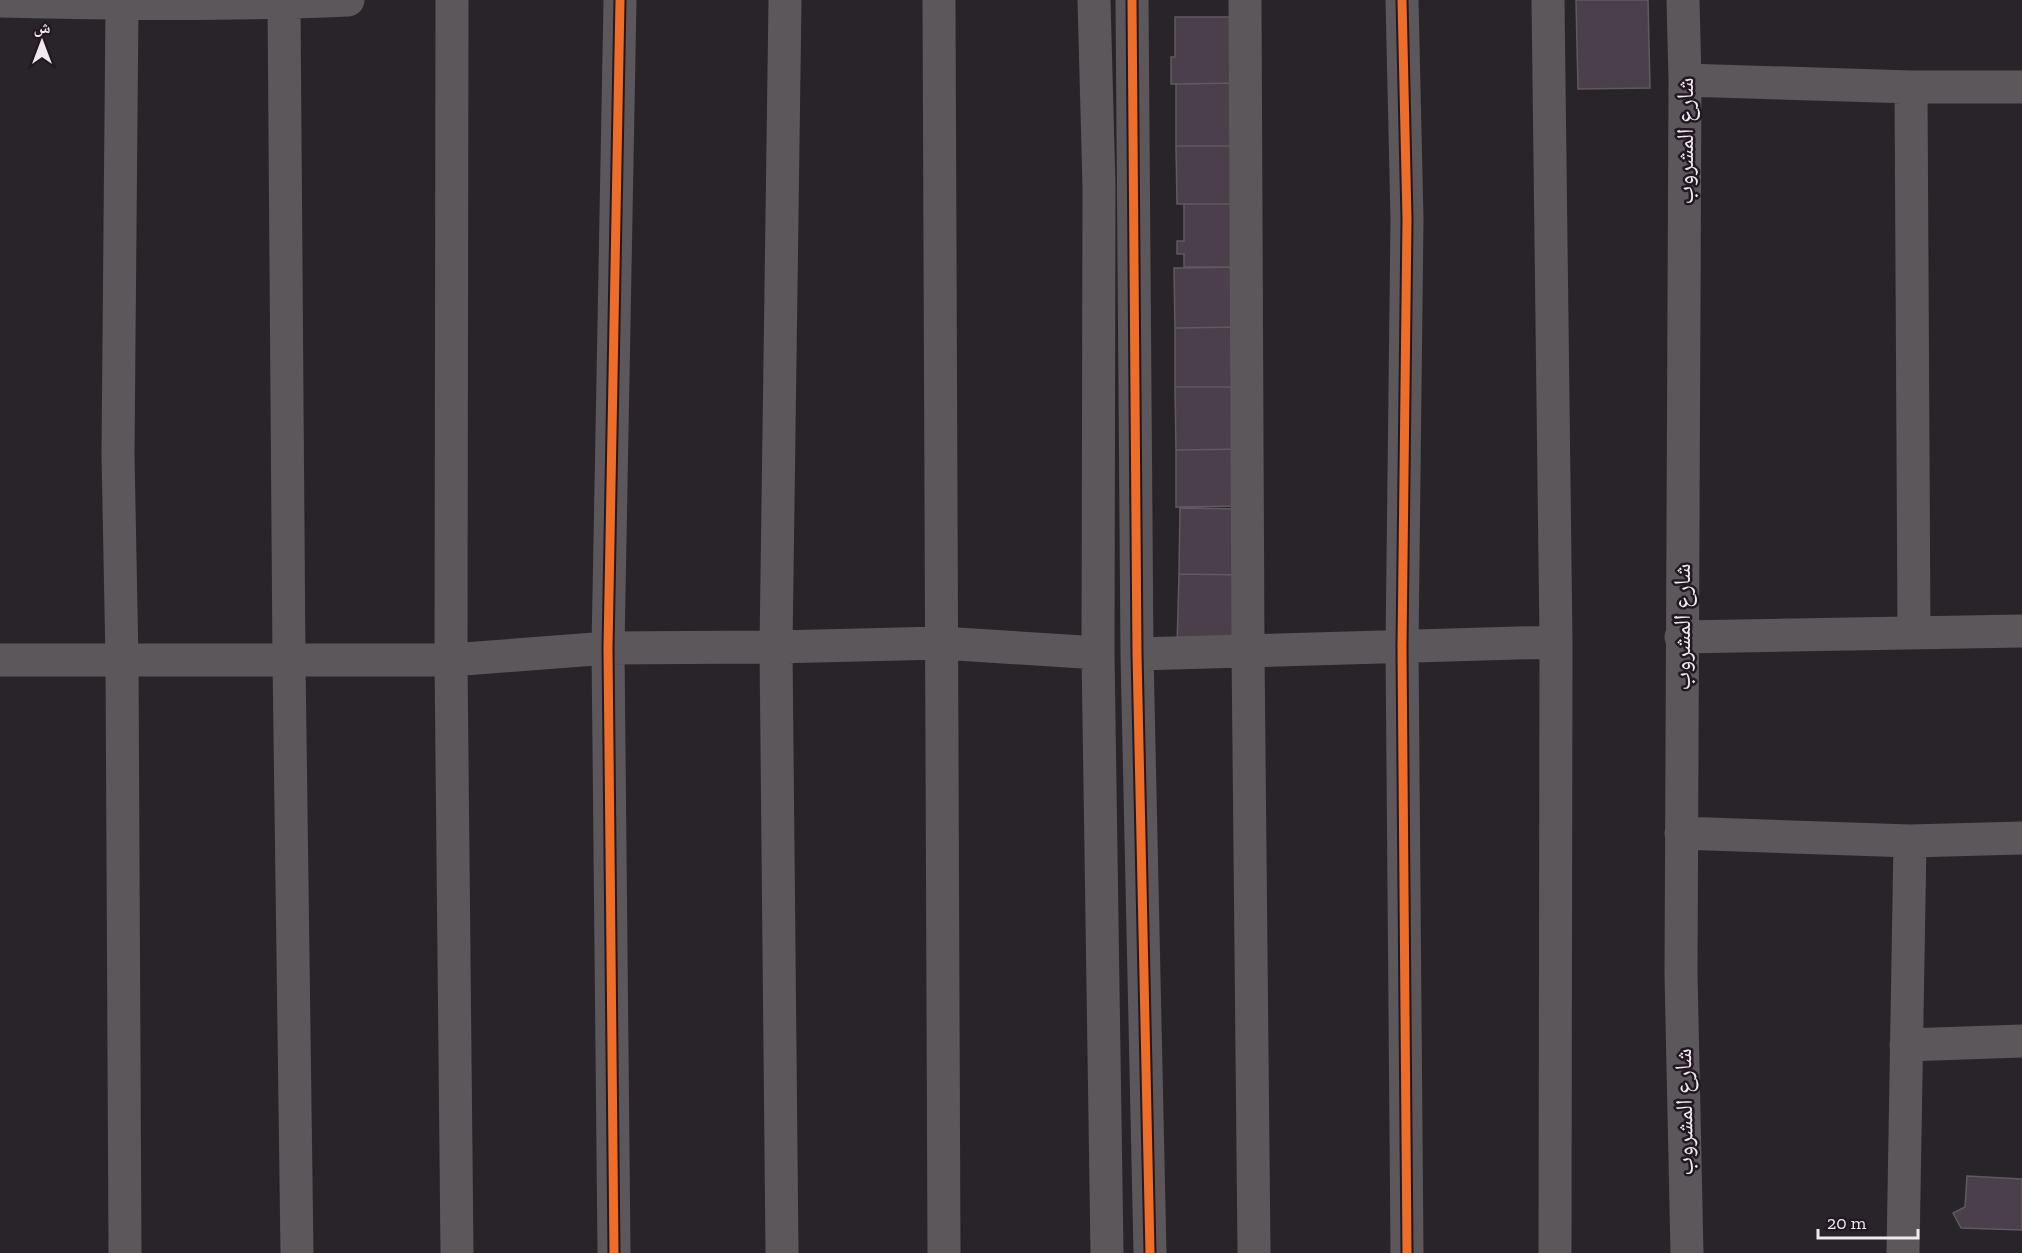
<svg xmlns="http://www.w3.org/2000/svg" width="2022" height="1253" viewBox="0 0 2022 1253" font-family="'Zilla Slab','Noto Naskh Arabic',serif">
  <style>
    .building { fill: #4b3f4b; stroke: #5f5a5f; stroke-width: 1.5 }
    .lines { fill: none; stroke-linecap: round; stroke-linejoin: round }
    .minor { stroke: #5b575b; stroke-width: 33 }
    .cycleway-casing { stroke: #221822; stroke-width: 13 }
    .cycleway { stroke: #ee6e29; stroke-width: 9 }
    .labels { text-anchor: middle; stroke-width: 5; stroke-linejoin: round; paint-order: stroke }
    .street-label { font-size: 24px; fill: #f0e9f0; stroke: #221822 }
  </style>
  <rect width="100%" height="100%" fill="#292429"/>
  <!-- building -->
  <path class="building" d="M1576,0H1648L1650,88L1578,89Z
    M1175,17H1240L1241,83L1171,84V57H1175Z
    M1241,83V146H1176V84Z
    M1176,146H1241L1242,204H1177Z
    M1184,204H1242V267H1184V254H1177V241H1184Z
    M1242,267L1243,327L1175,328L1174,268Z
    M1243,327V387H1175V328Z
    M1175,387H1243L1244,449L1176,450Z
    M1244,449V506L1176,507V450Z
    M1180,508L1245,509L1244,575L1179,574Z
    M1179,574L1244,575L1242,648L1177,647Z
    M1967,1176L2022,1179V1230L1961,1228L1953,1213L1965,1207Z"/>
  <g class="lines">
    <!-- minor -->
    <path class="minor" d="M452,0L451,660L457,1253
      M939,0L944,1253
      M1094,0L1099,186L1098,653L1107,1253
      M1132,0L1137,654L1150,1253
      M1245,0L1248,651L1254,1253
      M1402,0L1407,219L1402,647L1407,1253
      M1548,0L1556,642L1555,1253
      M1683,0L1685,80L1681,974L1687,1253
      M0,1C116,4 232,5 348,0
      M284,3L289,661L297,1253
      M122,4L118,454L122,661L125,1253
      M1685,80L1911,87H2022
      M1911,87L1914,632
      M1681,637L2022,631
      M1137,654L1556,642
      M0,660H451L608,648L776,647L941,643L1098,653
      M1681,833L1910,841L2022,838
      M1906,1045L2022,1041
      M614,1253L608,648L620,0
      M782,1253L776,647L785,0
      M1903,1253L1910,841"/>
    <!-- cycleway casing -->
    <g class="cycleway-casing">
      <path id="cycleway" d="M1132,0L1137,654L1150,1253
        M1402,0L1407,219L1402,647L1407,1253
        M614,1253L608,648L620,0"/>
    </g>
    <!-- cycleway -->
    <use href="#cycleway" class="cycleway"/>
  </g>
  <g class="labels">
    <!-- street labels -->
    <g class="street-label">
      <text transform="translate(1685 141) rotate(-90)" y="8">شارع المشروب</text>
      <text transform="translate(1682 627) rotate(-90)" y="8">شارع المشروب</text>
      <text transform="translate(1684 1112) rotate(-91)" y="8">شارع المشروب</text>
    </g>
  </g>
  <!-- north arrow -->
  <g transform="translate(42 42)" stroke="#221822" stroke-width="4.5" paint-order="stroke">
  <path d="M0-4.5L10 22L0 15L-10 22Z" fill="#f0e9f0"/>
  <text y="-9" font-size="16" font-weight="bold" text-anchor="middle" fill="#f0e9f0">ش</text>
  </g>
  <!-- scale -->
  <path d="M1818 1229v9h100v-9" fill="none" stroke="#f0e9f0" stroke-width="3"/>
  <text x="1827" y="1229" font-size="18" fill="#f0e9f0" stroke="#221822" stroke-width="4.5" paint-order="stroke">20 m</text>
</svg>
